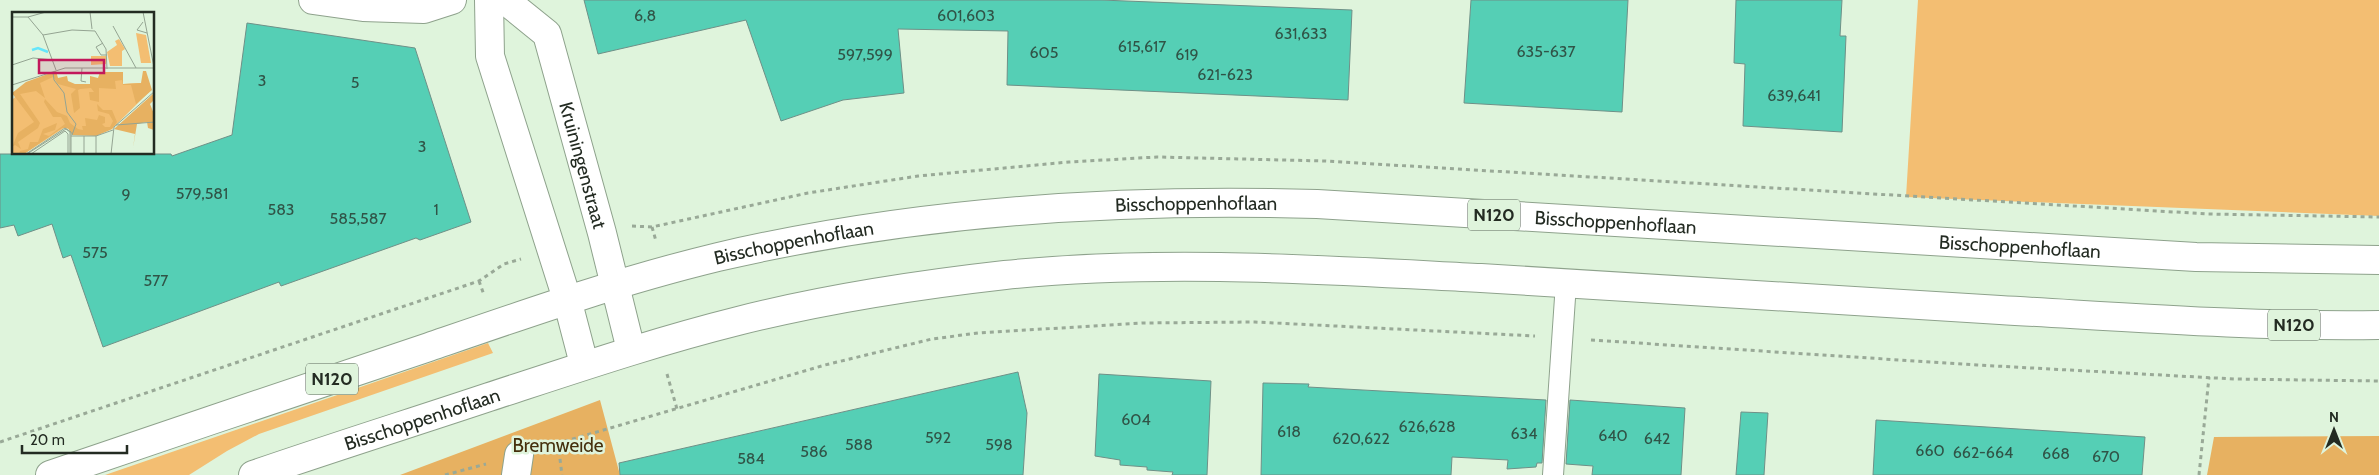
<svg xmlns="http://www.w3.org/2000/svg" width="2379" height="475" viewBox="0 0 2379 475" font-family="Cabin,sans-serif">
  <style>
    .green { fill: #f3be72 }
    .forest { fill: #e7b161 }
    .building { fill: #55cfb5; stroke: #6f9087 }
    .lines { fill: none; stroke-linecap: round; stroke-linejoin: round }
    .service-casing { stroke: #8ea28c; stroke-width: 22 }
    .pedestrian-casing { stroke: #8ea28c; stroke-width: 30 }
    .minor-casing { stroke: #8ea28c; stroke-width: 30 }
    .primary-casing { stroke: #8ea28c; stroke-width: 30 }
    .path { stroke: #99a997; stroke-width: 3; stroke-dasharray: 4 4; stroke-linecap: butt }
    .service { stroke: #fff; stroke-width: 20 }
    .pedestrian { stroke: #fff; stroke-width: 28 }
    .minor { stroke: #fff; stroke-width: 28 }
    .primary { stroke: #fff; stroke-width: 28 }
    .labels { text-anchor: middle; stroke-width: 5; stroke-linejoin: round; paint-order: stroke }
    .number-label { font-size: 16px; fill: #305447 }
    .shield { fill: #dff4dc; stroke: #5b675a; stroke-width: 1 }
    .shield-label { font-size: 18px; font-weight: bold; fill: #232b22 }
    .street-label { font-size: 19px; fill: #232b22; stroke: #dff4dc }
    .park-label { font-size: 19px; fill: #452f0c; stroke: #dff4dc }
    .inset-river { fill: none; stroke: #65e6fb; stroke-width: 2.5 }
    .inset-road { fill: none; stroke: #94a492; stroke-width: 1 }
    .view { fill: #c2185b; fill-opacity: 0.15; stroke: #c2185b; stroke-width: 2.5 }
    .inset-edge { fill: none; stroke: #232b22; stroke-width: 2.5 }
  </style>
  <rect width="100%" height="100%" fill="#dff4dc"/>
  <!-- green -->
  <path class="green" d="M1918,0H2379V216L1906,197Z
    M488,343L493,353L259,434L227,451L189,475H105Z"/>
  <!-- forest -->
  <path class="forest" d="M600,400L620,475H400Z
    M2379,436V475H2207L2214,437Z"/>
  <!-- building -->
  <path class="building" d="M584,0H1101L1352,10L1348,100L1007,85L1008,31L898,29L904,93L843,100L781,121L746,20L598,54Z
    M1471,0H1628L1622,112L1464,103Z
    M1736,0H1842L1840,36H1846L1842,132L1743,126L1745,64L1734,63Z
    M247,23L415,48L471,222L420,240L416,238L281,286L279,282L103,347L71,255L63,258L52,224L18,236L14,225L0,228V154H171L172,156L232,135Z
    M1018,372L1027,413L1023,475H620L619,463Z
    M1099,374L1211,381L1207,475H1172L1173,472L1147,470V467L1120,465V460L1095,456Z
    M1263,383L1309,384L1308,387L1546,400L1542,463H1537L1536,467L1507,469L1508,460L1452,457L1451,475H1261Z
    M1570,400L1685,408L1681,475H1592L1593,466L1566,464Z
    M1741,412L1768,413L1764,475H1736Z
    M1876,420L2145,437L2142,475H1873Z"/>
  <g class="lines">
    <!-- service casing -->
    <g class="service-casing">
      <path id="service" d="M1553,475L1566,283"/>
    </g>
    <!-- pedestrian casing -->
    <g class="pedestrian-casing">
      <path id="pedestrian" d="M516,475L519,455"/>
    </g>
    <!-- minor casing -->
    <g class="minor-casing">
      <g id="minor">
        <path d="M313,0L363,7L424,9L452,0"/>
        <path d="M489,0L490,56L567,299L584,364"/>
        <path id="s1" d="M505,0L547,34L602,233L631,350"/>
      </g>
    </g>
    <!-- primary casing -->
    <g class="primary-casing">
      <g id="primary">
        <path id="s2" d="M50,475C176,432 303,389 429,347C525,314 619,281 718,257C915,211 1115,198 1317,204L2196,257L2379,260"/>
        <path id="s3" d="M253,475C331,448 411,423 489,397C572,370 654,342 738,321C825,299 916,285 1005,275C1163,259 1323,270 1481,278C1654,288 1827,299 2000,310C2126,317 2253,327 2379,325"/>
      </g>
    </g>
    <!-- path -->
    <path class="path" d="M632,226L652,227L808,193L918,176L1069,162L1157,157L1325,161L2208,214L2379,217
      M652,227L656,241
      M479,281L484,295
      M1591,340L1977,365L2234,379L2379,381
      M667,374L677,409
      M0,442L479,281L504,264L521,259
      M558,443L562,475
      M549,446L825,365L932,339L978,333L1142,323L1255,322L1535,336
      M445,475L486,464
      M2199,475L2209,377"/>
    <!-- service -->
    <use href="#service" class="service"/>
    <!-- pedestrian -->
    <use href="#pedestrian" class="pedestrian"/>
    <!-- minor -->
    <use href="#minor" class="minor"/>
    <!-- primary -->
    <use href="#primary" class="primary"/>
  </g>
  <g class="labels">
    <!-- number labels -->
    <g class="number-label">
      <text x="645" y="21">6,8</text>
      <text x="966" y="21">601,603</text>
      <text x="1301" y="39">631,633</text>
      <text x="1142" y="52">615,617</text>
      <text x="1546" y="57">635-637</text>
      <text x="1044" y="58">605</text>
      <text x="865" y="60">597,599</text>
      <text x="1187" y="60">619</text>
      <text x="1225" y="80">621-623</text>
      <text x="262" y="86">3</text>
      <text x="355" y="88">5</text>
      <text x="1794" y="101">639,641</text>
      <text x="422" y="152">3</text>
      <text x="202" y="199">579,581</text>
      <text x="126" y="200">9</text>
      <text x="281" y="215">583</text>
      <text x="436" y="215">1</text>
      <text x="358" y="224">585,587</text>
      <text x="95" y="258">575</text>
      <text x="156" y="286">577</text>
      <text x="1136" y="425">604</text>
      <text x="1427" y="432">626,628</text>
      <text x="1289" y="437">618</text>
      <text x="1524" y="439">634</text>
      <text x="1613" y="441">640</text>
      <text x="938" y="443">592</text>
      <text x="1361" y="444">620,622</text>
      <text x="1657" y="444">642</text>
      <text x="859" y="450">588</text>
      <text x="999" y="450">598</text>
      <text x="1930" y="456">660</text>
      <text x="814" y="457">586</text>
      <text x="1983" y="458">662-664</text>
      <text x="2056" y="459">668</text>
      <text x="2106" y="462">670</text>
      <text x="751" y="464">584</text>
    </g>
    <!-- shield labels -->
    <g class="shield">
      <rect x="1468" y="199.5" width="52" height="31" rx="4"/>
      <rect x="2268" y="309.5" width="52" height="31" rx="4"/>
      <rect x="306" y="363.5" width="52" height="31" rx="4"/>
    </g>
    <g class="shield-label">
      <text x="1494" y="221">N120</text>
      <text x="2294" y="331">N120</text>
      <text x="332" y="385">N120</text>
    </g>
    <!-- street labels -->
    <g class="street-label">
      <text dy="7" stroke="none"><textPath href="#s1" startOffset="190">Kruiningenstraat</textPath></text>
      <text dy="7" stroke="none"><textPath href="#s2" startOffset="1185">Bisschoppenhoflaan</textPath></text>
      <text dy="7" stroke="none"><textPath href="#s2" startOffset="1605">Bisschoppenhoflaan</textPath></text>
      <text dy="7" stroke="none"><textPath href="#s2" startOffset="780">Bisschoppenhoflaan</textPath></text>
      <text dy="7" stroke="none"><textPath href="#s2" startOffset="2010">Bisschoppenhoflaan</textPath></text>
      <text dy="7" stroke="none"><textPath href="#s3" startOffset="178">Bisschoppenhoflaan</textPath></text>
    </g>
    <!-- park labels -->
    <g class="park-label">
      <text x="558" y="452">Bremweide</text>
    </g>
  </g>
  <!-- overview -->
  <g transform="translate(12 12)">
    <rect width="142" height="142" fill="#dff4dc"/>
    <path d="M124,21L134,23L139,51H129ZM107,27L113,37L110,39V54H98L95,40L105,33L103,29ZM79,44H94V52L79,53ZM43,59L45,68L60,73H86L111,60V72L128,71L138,79L100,117L85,123L52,116L12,142H0V88L3,85L0,81Z" fill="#f3be72"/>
    <path d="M44,59L46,66L55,64L56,69L63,72H78V64L86,66L88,60H111V72L129,71L131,59H134L140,78L124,92L119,73H111L110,68L103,69L104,77L87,76V90L78,88L77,80H82L79,76L68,77L66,78L68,96L62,101L59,82L64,77L46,72L41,65L28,71L33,86L24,79L8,82L28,111L26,116L6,130L9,137L3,133L0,135L6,121L22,110L0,81L14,70ZM142,81V88L138,92L142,102V118L136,116L135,110L125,112L121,136L123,122L102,117ZM33,87L45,100L55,104L58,111L66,117L71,118L70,114H74L73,106L85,108L87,103L93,105V111L90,112L93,115H98L101,109L97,102L86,99L85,92L91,98H100L105,110L100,117L84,124L60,123L56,116H50L12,142H7L8,139L16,137L18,130H26L31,117L45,111L43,118L31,122L37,124L53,112L49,105H41L32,90Z" fill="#e7b161"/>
    <path class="inset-river" d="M20,38L26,36L36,40"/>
    <path class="inset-road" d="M78,0L80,17M131,0L142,55M0,5H16M16,5L31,23L44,58M16,5L34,0M131,10L125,18L135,21M101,14L124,56M31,23L60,18L83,19L94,37L95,57M91,31L84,35L89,43H95M0,53L21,46L41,48M70,56L69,69L74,70M41,60L42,68L52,81L55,100L64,112L60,123M0,73L53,56H143M104,113L143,110M59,124H84L101,118M72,124V142M84,124V142M14,142L53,116L59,120V142M15,142L54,117L58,120V142M19,142L53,119L56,122V142M99,142L102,115L143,79"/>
    <path class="view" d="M27,48H92V61H27Z"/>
    <rect width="142" height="142" class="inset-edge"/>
  </g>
  <!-- north arrow -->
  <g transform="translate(2334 430)" stroke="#dff4dc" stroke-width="4" paint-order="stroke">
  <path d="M0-4L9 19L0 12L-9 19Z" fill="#232b22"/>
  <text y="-8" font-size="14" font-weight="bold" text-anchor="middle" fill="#232b22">N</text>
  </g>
  <!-- scale -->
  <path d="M22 445v8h105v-8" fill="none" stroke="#232b22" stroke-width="2.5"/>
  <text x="30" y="445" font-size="15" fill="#232b22" stroke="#dff4dc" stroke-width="4" paint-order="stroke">20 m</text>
</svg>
